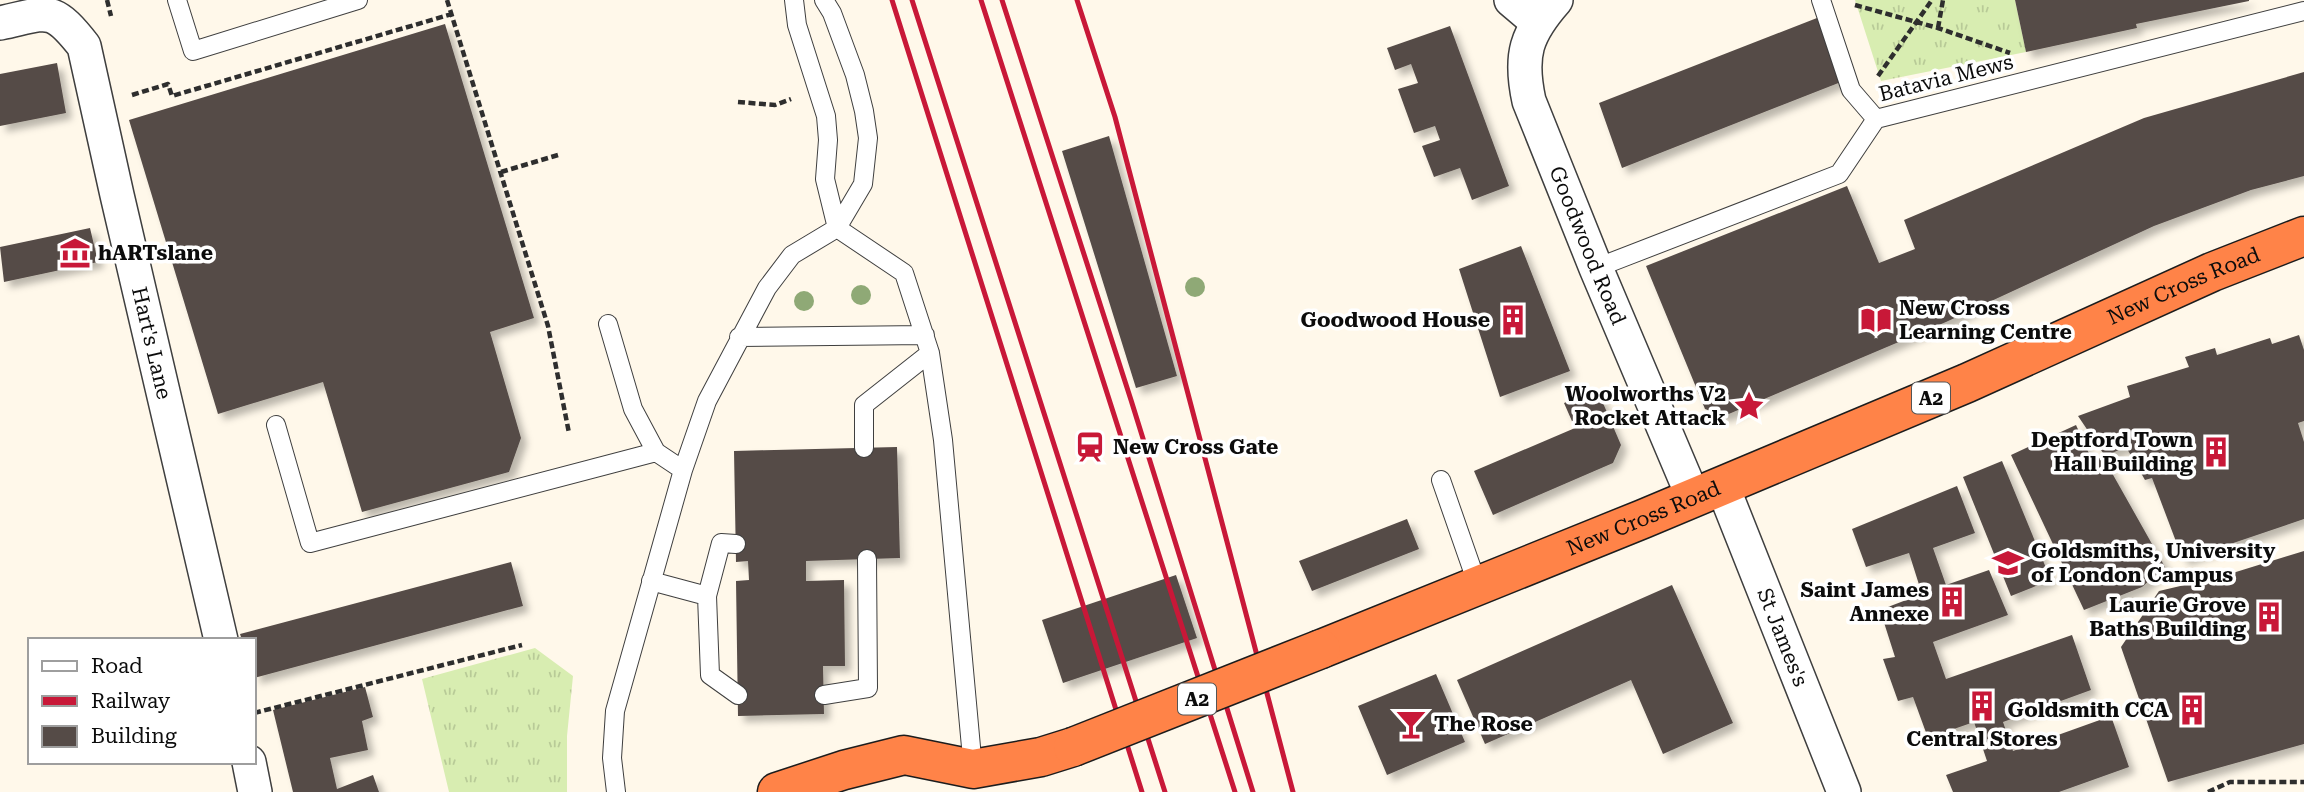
<svg xmlns="http://www.w3.org/2000/svg" width="2304" height="792" viewBox="0 0 2304 792" font-family="'Roboto Serif',serif">
  <style>
    .grass { fill: url(#grass-tufts) }
    .building { fill: #554b47; filter: url(#shadow) }
    .lines { fill: none; stroke-linecap: round; stroke-linejoin: round }
    .lane-casing { stroke: #3f3f3f; stroke-width: 20 }
    .street-casing { stroke: #3f3f3f; stroke-width: 36 }
    .highway-casing { stroke: #1d1d1d; stroke-width: 41 }
    .path { stroke: #2e2e2e; stroke-width: 4.5; stroke-dasharray: 7 3.5; stroke-linecap: butt }
    .lane { stroke: #fff; stroke-width: 18 }
    .street { stroke: #fff; stroke-width: 33 }
    .highway { stroke: #ff8348; stroke-width: 38 }
    .rail { stroke: #c81838; stroke-width: 5 }
    .highway-bridge-casing { stroke: #1d1d1d; stroke-width: 41; stroke-linecap: butt }
    .highway-bridge { stroke: #ff8348; stroke-width: 38 }
    .tree { fill: #8fa976 }
    .labels { text-anchor: middle; stroke-width: 7; stroke-linejoin: round; paint-order: stroke }
    .shield { fill: #fff; stroke: #555; stroke-width: 2 }
    .shield-label { font-size: 19px; font-weight: bold; fill: #0c0c0c }
    .street-label { font-size: 21px; fill: #0c0c0c; stroke: #fff }
    .poi-label { font-size: 21px; font-weight: bold; fill: #0c0c0c; stroke: #fff; text-anchor: end }
  </style>
  <defs>
    <pattern id="grass-tufts" width="24" height="20" patternUnits="userSpaceOnUse" patternTransform="scale(1.75)"><rect width="24" height="20" fill="#d8edb1"/><path d="M3 7l-1-3M5 7V3M7 7l1-3M15 17l-1-3M17 17v-4M19 17l1-3" fill="none" stroke="#b8ca97"/></pattern>
    <filter id="shadow"><feDropShadow dx="6" dy="6" stdDeviation="3.5" flood-color="#0004"/></filter>
  </defs>
  <rect width="100%" height="100%" fill="#fff8ea"/>
  <!-- grass -->
  <path class="grass" d="M1855,0H2015L2026,52L1881,81Z
    M535,648L573,676L567,736V792H449L422,679Z"/>
  <!-- building -->
  <path class="building" d="M2015,0H2249V1L2136,24L2137,28L2026,52Z
    M1817,18L1841,82L1622,168L1599,103Z
    M445,24L534,318L490,332L521,438L509,472L362,512L323,382L218,414L129,120Z
    M1450,26L1509,186L1472,200L1460,168L1434,177L1422,146L1440,140L1435,126L1414,133L1398,89L1418,83L1411,64L1395,70L1387,48Z
    M57,63L66,113L0,126V74Z
    M2304,72V176L2251,190L2154,226L1946,322L1724,416L1705,409L1646,266L1847,186L1879,263L1915,249L1904,220L2144,118Z
    M1109,136L1177,376L1136,388L1062,151Z
    M90,228L98,262L4,282L0,247Z
    M1521,246L1570,371L1500,397L1459,269Z
    M2299,335L2304,350V421L2298,423L2304,442V519L2183,560L2152,478L2145,480L2126,447L2105,456L2078,416L2130,397L2127,386L2189,367L2185,357L2215,348L2217,355L2270,338L2272,344Z
    M1597,389L1621,445L1613,463L1493,515L1474,471L1575,428L1564,403Z
    M2076,425L2092,460L2103,457L2165,567L2142,587L2084,610L2011,455Z
    M897,447L900,558L806,561V581L844,580L845,666H823L824,714L738,716L736,581L749,580L748,561L736,562L734,451Z
    M2002,461L2051,580L2011,596L1963,477Z
    M1957,486L1975,533L1933,548L1946,585L1989,570L2008,615L1933,642L1946,679L2072,635L2091,690L2003,722L2013,751L2111,716L2129,767L2059,792H1953L1946,775L1987,761L1974,722L1928,738L1913,697L1898,701L1883,659L1895,657L1880,610L1922,594L1909,553L1866,567L1852,529Z
    M1407,519L1419,549L1312,591L1299,561Z
    M2304,551V744L2168,782L2121,647L2159,591L2223,576Z
    M511,562L523,606L254,678V640H242L240,634Z
    M1176,575L1197,638L1063,683L1042,620Z
    M1672,585L1733,723L1663,754L1631,680L1485,744L1457,680Z
    M1436,674L1465,742L1387,775L1358,706Z
    M365,687L373,717L362,721L368,750L330,758L337,789L373,775L379,792H293L273,710Z"/>
  <g class="lines">
    <!-- lane casing -->
    <g class="lane-casing">
      <path id="lane" d="M177,0L193,51L358,0
        M794,0L797,25L826,116L828,140L825,179L837,228L904,273L930,353L943,440L973,769
        M1821,0L1851,90L1876,119
        M1596,268L1839,174L1876,119L2304,11
        M608,324L633,409L656,452L683,470
        M739,337L925,335
        M276,425L310,543L656,452
        M864,448V405L930,353
        M1441,480L1478,586
        M736,544L721,543L707,596L710,675L738,695
        M651,581L707,596
        M824,695L868,688L867,559
        M616,792L612,758L615,711L683,470L707,401L767,288L792,255L837,228L863,184L868,138L864,111L855,75L832,13L824,0"/>
    </g>
    <!-- street casing -->
    <g class="street-casing">
      <g id="street">
        <path d="M1511,0L1537,22"/>
        <path id="s1" d="M1556,0C1526,34 1519,55 1529,101L1596,268L1693,497"/>
        <path id="s2" d="M0,23C48,13 51,4 84,46L117,195L221,640"/>
        <path id="s3" d="M1722,485L1844,792"/>
        <path d="M249,762L255,792"/>
      </g>
    </g>
    <!-- highway casing -->
    <g class="highway-casing">
      <g id="highway">
        <path id="s4" d="M1321,649L1643,519L1967,383L2212,272L2304,236"/>
        <path d="M777,792L844,770L904,755L973,769L1041,757L1073,747"/>
      </g>
    </g>
    <!-- path -->
    <path class="path" d="M107,0L111,16
      M447,0L548,326L569,433
      M1855,5L1938,28L2010,53
      M1938,28L1943,0
      M1878,76L1932,0
      M132,95L168,84L172,96L452,14
      M738,102L775,105L791,99
      M501,172L558,155
      M254,713L522,645
      M2208,792L2230,782H2304"/>
    <!-- lane -->
    <use href="#lane" class="lane"/>
    <!-- street -->
    <use href="#street" class="street"/>
    <!-- highway -->
    <use href="#highway" class="highway"/>
    <!-- rail -->
    <path class="rail" d="M892,0L1142,792
      M912,0L1165,792
      M981,0L1235,792
      M1002,0L1131,400L1253,792
      M1077,0L1115,117L1293,792"/>
    <!-- highway-bridge casing -->
    <g class="highway-bridge-casing">
      <path id="highway-bridge" d="M1073,747L1321,649"/>
    </g>
    <!-- highway-bridge -->
    <use href="#highway-bridge" class="highway-bridge"/>
  </g>
  <!-- trees -->
  <g class="tree">
    <circle cx="1195" cy="287" r="10"/>
    <circle cx="861" cy="295" r="10"/>
    <circle cx="804" cy="301" r="10"/>
  </g>
  <!-- icons -->
  <defs>
    <g id="museum-bare" transform="scale(2.415)"><path d="M0-6L6-3V-2H-6V-3ZM-5-1h2V3h-2ZM-1-1h2V3h-2ZM3-1h2V3H3ZM-6 4H6V6H-6Z" fill="#c81838" stroke="#fff" stroke-width="2.5" paint-order="stroke"/></g>
    <g id="building-bare" transform="scale(2.415)"><path d="M-4-6H4V6H1V3H-1V6H-4ZM-2.5-4.3h1.7v1.8h-1.7ZM.8-4.3h1.7v1.8H.8ZM-2.5-1h1.7V.8h-1.7ZM.8-1h1.7V.8H.8Z" fill="#c81838" stroke="#fff" stroke-width="2.5" paint-order="stroke"/></g>
    <g id="library-bare" transform="scale(2.415)"><path d="M-6-4Q-3-5.5-.7-3.5V5Q-3 3-6 4ZM6-4Q3-5.5 .7-3.5V5Q3 3 6 4Z" fill="#c81838" stroke="#fff" stroke-width="2.5" paint-order="stroke"/></g>
    <g id="sight-bare" transform="scale(2.415)"><path d="M0-6L1.8-2.2L6-1.7L2.9 1.2L3.7 5.4L0 3.3L-3.7 5.4L-2.9 1.2L-6-1.7L-1.8-2.2Z" fill="#c81838" stroke="#fff" stroke-width="2.5" paint-order="stroke"/></g>
    <g id="station-bare" transform="scale(2.415)"><path d="M-3-6H3Q5-6 5-4V2Q5 4 3 4L4.5 6H3L1.5 4h-3L-3 6H-4.5L-3 4Q-5 4-5 2V-4Q-5-6-3-6ZM-3.5-4v3h7v-3ZM-3.5 1v1.5H-2V1ZM2 1v1.5H3.5V1Z" fill="#c81838" stroke="#fff" stroke-width="2.5" paint-order="stroke"/></g>
    <g id="university-bare" transform="scale(2.415)"><path d="M0-5L7-2L0 1L-7-2ZM-4 1L0 2.5L4 1V4Q0 6-4 4Z" fill="#c81838" stroke="#fff" stroke-width="2.5" paint-order="stroke"/></g>
    <g id="bar-bare" transform="scale(2.415)"><path d="M-6-5H6L.8 .8V4.5H3.5V6h-7V4.5H-.8V.8Z" fill="#c81838" stroke="#fff" stroke-width="2.5" paint-order="stroke"/></g>
  </defs>
  <g fill-rule="evenodd">
    <use href="#museum-bare" x="75" y="253"/>
    <use href="#building-bare" x="1513" y="320"/>
    <use href="#library-bare" x="1876" y="320"/>
    <use href="#sight-bare" x="1749" y="406"/>
    <use href="#station-bare" x="1090" y="447"/>
    <use href="#building-bare" x="2216" y="452"/>
    <use href="#university-bare" x="2008" y="563"/>
    <use href="#building-bare" x="1952" y="602"/>
    <use href="#building-bare" x="2269" y="617"/>
    <use href="#building-bare" x="1982" y="706"/>
    <use href="#building-bare" x="2192" y="710"/>
    <use href="#bar-bare" x="1411" y="724"/>
  </g>
  <g class="labels">
    <!-- shield labels -->
    <g class="shield">
      <rect x="1912" y="382.5" width="38" height="31" rx="5"/>
      <rect x="1178" y="683.5" width="38" height="31" rx="5"/>
    </g>
    <g class="shield-label">
      <text x="1931" y="405">A2</text>
      <text x="1197" y="706">A2</text>
    </g>
    <!-- street labels -->
    <g class="street-label">
      <text transform="translate(1946 78) rotate(-14)" y="7">Batavia Mews</text>
      <text dy="7" stroke="none"><textPath href="#s1" startOffset="266">Goodwood Road</textPath></text>
      <text dy="7" stroke="none"><textPath href="#s4" startOffset="936">New Cross Road</textPath></text>
      <text dy="7" stroke="none"><textPath href="#s2" startOffset="402">Hart's Lane</textPath></text>
      <text dy="7" stroke="none"><textPath href="#s4" startOffset="348">New Cross Road</textPath></text>
      <text dy="7" stroke="none"><textPath href="#s3" startOffset="164">St James's</textPath></text>
    </g>
    <!-- poi labels -->
    <g class="poi-label">
      <text x="98" y="260" text-anchor="start">hARTslane</text>
      <text x="1899" y="315" text-anchor="start">New Cross<tspan x="1899" dy="24">Learning Centre</tspan></text>
      <text x="1490" y="327">Goodwood House</text>
      <text x="1726" y="401">Woolworths V2<tspan x="1726" dy="24">Rocket Attack</tspan></text>
      <text x="2193" y="447">Deptford Town<tspan x="2193" dy="24">Hall Building</tspan></text>
      <text x="1113" y="454" text-anchor="start">New Cross Gate</text>
      <text x="2031" y="558" text-anchor="start">Goldsmiths, University<tspan x="2031" dy="24">of London Campus</tspan></text>
      <text x="1929" y="597">Saint James<tspan x="1929" dy="24">Annexe</tspan></text>
      <text x="2246" y="612">Laurie Grove<tspan x="2246" dy="24">Baths Building</tspan></text>
      <text x="2169" y="717">Goldsmith CCA</text>
      <text x="1434" y="731" text-anchor="start">The Rose</text>
      <text x="1982" y="746" text-anchor="middle">Central Stores</text>
    </g>
  </g>
  <!-- legend -->
  <rect x="28" y="638" width="228" height="126" fill="#ffffff" stroke="#9e9e9e" stroke-width="2"/>
  <rect x="42" y="661" width="35" height="10" fill="#ffffff" stroke="#9e9e9e" stroke-width="2"/>
  <text x="91" y="673" font-size="21" fill="#0c0c0c">Road</text>
  <rect x="42" y="696" width="35" height="10" fill="#c81838" stroke="#9e9e9e" stroke-width="2"/>
  <text x="91" y="708" font-size="21" fill="#0c0c0c">Railway</text>
  <rect x="42" y="726" width="35" height="21" fill="#554b47" stroke="#9e9e9e" stroke-width="2"/>
  <text x="91" y="743" font-size="21" fill="#0c0c0c">Building</text>
</svg>
